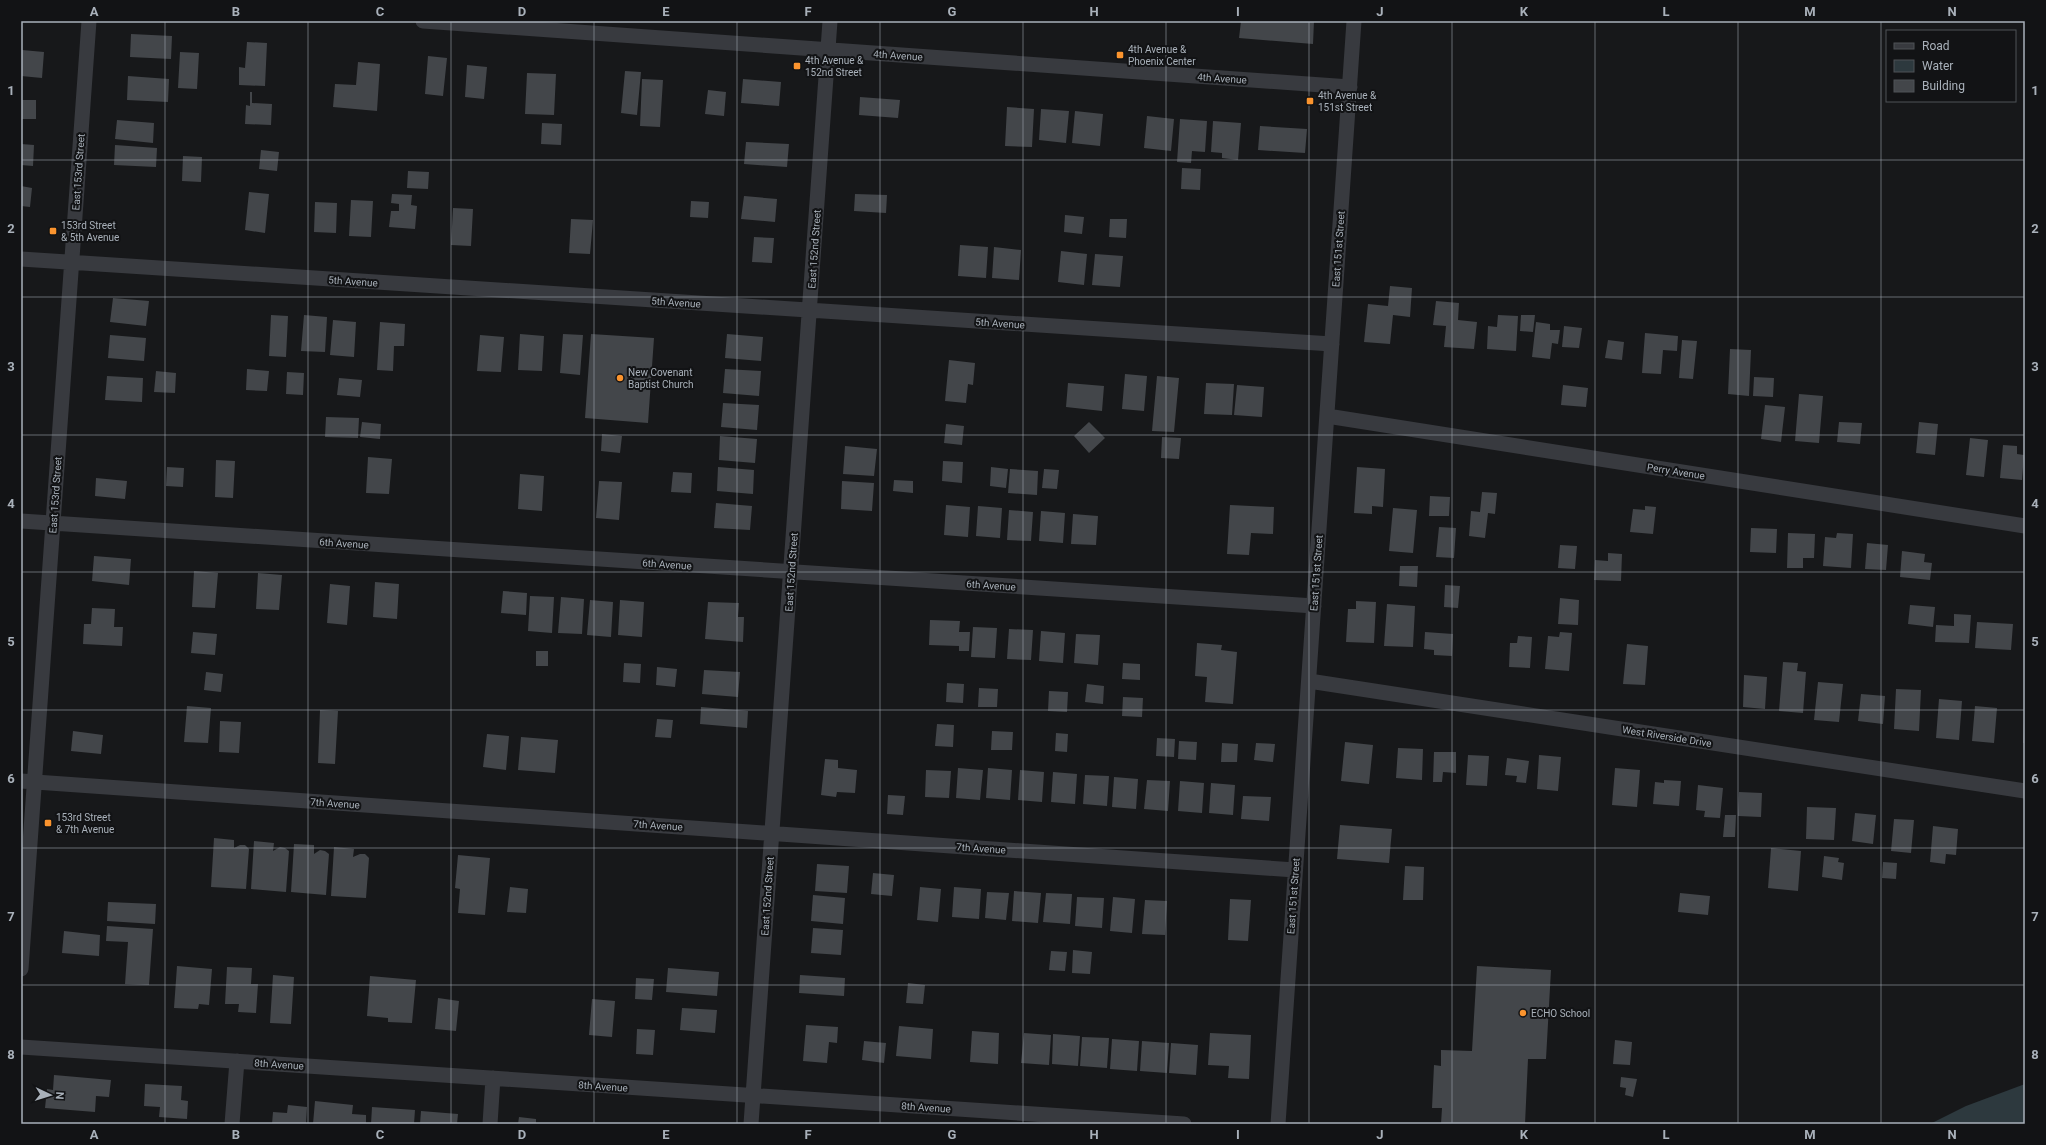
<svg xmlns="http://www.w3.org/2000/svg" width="2046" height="1145" viewBox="0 0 2046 1145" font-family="Roboto,sans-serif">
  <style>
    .water { fill: #2d393e }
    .building { fill: #43464a }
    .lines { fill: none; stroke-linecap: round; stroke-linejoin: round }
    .minor { stroke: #383a3f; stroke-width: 15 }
    .grid { fill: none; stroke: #a9b1ba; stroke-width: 1; stroke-opacity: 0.55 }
    .poi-dot { fill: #fb942e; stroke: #121315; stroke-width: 1.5 }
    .labels { text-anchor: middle; stroke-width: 4; stroke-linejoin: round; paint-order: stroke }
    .poi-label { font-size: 10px; fill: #a9b1ba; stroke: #121315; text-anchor: start }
    .street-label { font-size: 10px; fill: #a9b1ba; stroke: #121315 }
    .neatline { fill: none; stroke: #a9b1ba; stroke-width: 1.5 }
    .grid-label { font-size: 13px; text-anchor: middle; font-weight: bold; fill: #a9b1ba }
  </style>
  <rect width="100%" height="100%" fill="#17181a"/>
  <!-- water -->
  <path class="water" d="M2025,1084V1124H1930L1966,1106Z"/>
  <!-- building -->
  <path class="building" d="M1241,21H1314L1313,44L1239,38Z
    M131,34L172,36L171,59L130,57Z
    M247,42L267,43L265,86L239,85V67L245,68Z
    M22,50L44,52L42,78L21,76Z
    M180,52L199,53L197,89L178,88Z
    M428,56L447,58L443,96L425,94Z
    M358,62L380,64L377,111L333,107L335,84L356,85Z
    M467,65L487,67L484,99L465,97Z
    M625,71L641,72L637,115L621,113Z
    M527,73L556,74L554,115L525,114Z
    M128,76L169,79L168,102L127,100Z
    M642,79L663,80L660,127L640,126Z
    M743,79L781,82L779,106L741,103Z
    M708,90L726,92L724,116L705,114Z
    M250,92H252V103L272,104L271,125L245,124L246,105L250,106Z
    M860,97L900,100L898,118L859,115Z
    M21,100H36V119H21Z
    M1007,107L1034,109L1032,147L1005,146Z
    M1041,109L1069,111L1066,143L1039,140Z
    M1075,111L1103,114L1100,146L1072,143Z
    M1147,116L1174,119L1171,151L1144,148Z
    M1180,119L1207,121L1205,152L1192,151L1191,163L1177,162Z
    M117,120L154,123L153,143L115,139Z
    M1213,121L1241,123L1238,160L1222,158V153L1211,152Z
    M542,123L562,124L561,145L541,144Z
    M1260,126L1307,129L1305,153L1258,150Z
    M746,142L789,144L787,167L744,164Z
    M21,144L34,145L33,166L21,165Z
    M115,145L157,148L156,167L114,165Z
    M261,150L279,152L277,171L259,169Z
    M183,156L202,157L201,182L182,181Z
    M1182,168L1201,169L1200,190L1181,189Z
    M408,171L429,172L428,189L407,188Z
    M21,186L32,188L30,207L21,206Z
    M249,192L269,194L265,233L245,230Z
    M392,194L412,195L411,205L417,206L415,229L389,227L391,211H399V204L391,203Z
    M855,194L887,195L886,213L854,211Z
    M744,196L777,199L775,222L741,219Z
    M351,200L373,201L371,237L349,236Z
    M691,201L709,202L708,218L690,217Z
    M315,202L337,203L336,233L314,232Z
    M453,208L473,209L471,246L451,245Z
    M1065,215L1084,217L1082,234L1064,232Z
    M571,219L593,220L590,254L569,253Z
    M1110,219H1127L1126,238L1109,237Z
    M754,237L774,238L772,263L752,262Z
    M960,245L988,247L986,278L958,276Z
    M994,247L1021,250L1019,280L992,278Z
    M1061,251L1087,254L1084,285L1058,282Z
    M1095,254L1123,256L1120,287L1092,285Z
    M1390,286L1412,288L1410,317L1393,315L1390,344L1364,342L1368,304L1388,306Z
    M113,298L149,301L146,326L110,322Z
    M1436,301L1459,303L1458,320L1477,322L1474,349L1444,347L1446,326L1433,325Z
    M271,315L288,316L286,357L269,356Z
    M304,315L327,317L325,352L301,351Z
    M1498,315L1518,316L1516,351L1487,349L1488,326L1497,327Z
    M1521,315H1535L1533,332L1520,331Z
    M333,320L356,322L354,357L330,355Z
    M380,322L405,324L404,346H394L393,371L377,370Z
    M1536,322L1550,324V330H1560L1558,344L1552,343L1550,359L1532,357Z
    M1564,326L1582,328L1579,348L1562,347Z
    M1645,333L1678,336L1677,351L1663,350L1661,374L1642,373Z
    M520,334L544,336L542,371L518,370Z
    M563,334L583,335L580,375L560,373Z
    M591,334L654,338L648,423L585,418Z
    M727,334L763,337L761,361L725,358Z
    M110,335L146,338L144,361L108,358Z
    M480,335L504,337L501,372L477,371Z
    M1608,340L1624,342L1622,360L1605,358Z
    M1682,340L1697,341L1693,379L1679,378Z
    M1730,349L1751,350L1749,396L1728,394Z
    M949,360L975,363L973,385L968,384L966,403L945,401Z
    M247,369L269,371L267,391L246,390Z
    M725,369L761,371L759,396L723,393Z
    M156,371L176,373L175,393L154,392Z
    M287,372L304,373L303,395L286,394Z
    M1125,374L1147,376L1144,411L1122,409Z
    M107,376L143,378L142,402L105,400Z
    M1157,376L1179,378L1174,432L1152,431Z
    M1754,377L1774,378L1773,397L1753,396Z
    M339,378L362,380L360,397L337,395Z
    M1068,383L1104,386L1102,411L1066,407Z
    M1206,383L1234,384L1232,415L1204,414Z
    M1237,385L1264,387L1262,417L1234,415Z
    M1563,385L1588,388L1586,407L1561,405Z
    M1799,394L1823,396L1819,443L1795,441Z
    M723,403L759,405L757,430L721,427Z
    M1765,405L1785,407L1781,442L1761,439Z
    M326,417L359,418L358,438L325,437Z
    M362,422L381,424L380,439L360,437Z
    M1089,422L1105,438L1089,453L1074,436Z
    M1839,422L1862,423L1860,444L1837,442Z
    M1919,422L1938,424L1935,455L1916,453Z
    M946,424L964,426L962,445L944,443Z
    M602,434L622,436L620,453L601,451Z
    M720,436L757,439L755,463L719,460Z
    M1162,437L1181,438L1179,459L1161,458Z
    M1970,438L1988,440L1984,477L1966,475Z
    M2003,445L2017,446V454L2024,455L2022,480L2000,478Z
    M845,446L877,449L874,476L843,474Z
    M368,457L392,459L389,494L366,493Z
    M216,460L235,461L233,498L215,497Z
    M943,461L963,462L962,483L942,481Z
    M167,467L184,468L183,487L166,486Z
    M718,467L754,470L753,494L717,491Z
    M991,467L1008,469L1006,488L990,486Z
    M1357,467L1385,469L1383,507L1372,506V514L1354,513Z
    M1010,469L1038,471L1037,495L1008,493Z
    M1044,469L1059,470L1057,489L1042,488Z
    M673,472L692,473L691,493L671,492Z
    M520,474L544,476L542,511L518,509Z
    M96,478L127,481L125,499L95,496Z
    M894,480L913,481V493L893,491Z
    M599,481L622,482L619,520L596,518Z
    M842,481L874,483L872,511L841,509Z
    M1482,492L1497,493L1495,514L1488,513L1485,538L1469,536L1471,511L1480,512Z
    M1430,496L1450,497L1449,516H1429Z
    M716,503L752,506L750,530L714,528Z
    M946,505L970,507L968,537L944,535Z
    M1230,505L1274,507L1273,534L1251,533L1249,555L1227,554Z
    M978,506L1002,508L1000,538L976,536Z
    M1645,506L1656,507L1653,534L1630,532L1633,509L1645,510Z
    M1393,508L1417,510L1413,553L1389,551Z
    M1009,510L1033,512L1031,541L1007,540Z
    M1041,511L1065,513L1063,543L1039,541Z
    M1073,514L1098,516L1096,545L1071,544Z
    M1439,527L1456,528L1454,558L1436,557Z
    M1751,528L1777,529L1776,553L1750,552Z
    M1788,533L1815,534L1814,558H1803V568H1787Z
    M1837,533L1853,534L1851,568L1823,566L1825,537L1836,538Z
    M1867,543L1888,545L1886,570L1865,569Z
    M1560,545L1577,546L1575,569L1558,568Z
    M1902,551L1925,554L1924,562L1932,563L1930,580L1900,577Z
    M1608,553L1622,554L1621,581L1594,580L1595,560L1608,561Z
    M94,556L131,559L129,585L92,581Z
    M1400,566H1418L1417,587L1399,586Z
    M194,571L218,573L215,608L192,607Z
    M258,573L282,575L279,610L256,609Z
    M375,582L399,584L397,619L373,617Z
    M330,584L350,586L347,625L327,623Z
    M1445,585L1460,586L1458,608L1444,607Z
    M503,591L527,593L526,615L501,613Z
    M530,596L554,597L552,633L528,631Z
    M561,597L584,599L582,634L558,633Z
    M1560,598L1579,600L1578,625L1558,624Z
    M590,600L613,602L611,637L587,635Z
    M620,600L644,602L642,637L618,635Z
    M1356,601L1376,602L1374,643L1346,642L1348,609H1356Z
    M708,602L739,603L738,617H744L743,642L705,639Z
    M1387,604L1415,606L1413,647L1384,646Z
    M1910,605L1935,607L1933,627L1908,624Z
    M92,608L115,609L114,627H123L122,646L83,644L84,624H91Z
    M1954,614L1971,615L1969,643L1935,642L1936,625L1954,626Z
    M930,620L960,621L959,632H970L969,651H959V646L929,645Z
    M1977,622L2013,624L2011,650L1975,648Z
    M973,627L997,628L995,658L971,657Z
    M1009,629L1033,630L1031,660L1007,659Z
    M1041,631L1065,633L1063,663L1039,661Z
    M193,632L217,634L215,655L191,653Z
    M1425,632L1453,634L1452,656L1434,655V650L1424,649Z
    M1560,632L1572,633L1569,671L1545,669L1548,636L1559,637Z
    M1076,634L1100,635L1098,665L1074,663Z
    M1518,636L1532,637L1530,668L1509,667L1510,643H1517Z
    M1197,643L1222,645L1221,650L1237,652L1233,704L1205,702L1207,677L1195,676Z
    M1627,644L1648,646L1645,685L1623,684Z
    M536,651H548V666H536Z
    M1783,662L1798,663L1797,671L1806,672L1803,713L1779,711Z
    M624,663L641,664L640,683L623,682Z
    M1123,663L1140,664V680L1122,679Z
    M657,667L677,669L675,687L656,685Z
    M704,670L740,672L738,697L702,694Z
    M206,672L223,674L221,692L204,690Z
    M1744,675L1767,677L1765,709L1743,707Z
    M1818,682L1843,684L1839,722L1814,720Z
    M947,683L964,684L963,703L946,702Z
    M1087,684L1104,686L1103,704L1085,702Z
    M979,688L998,689L997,707H978Z
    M1896,689L1921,690L1919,731L1894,729Z
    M1049,691L1068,692L1067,712L1048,711Z
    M1861,694L1885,696L1883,724L1858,721Z
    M1123,697L1143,698L1142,717L1122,716Z
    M1939,699L1962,701L1959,740L1936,738Z
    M187,706L211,708L208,743L184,742Z
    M1975,706L1997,708L1994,743L1972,741Z
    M701,707L748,711L747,728L700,724Z
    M320,710L338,711L335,764L318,763Z
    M2024,718H2025V743H2023Z
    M657,719L673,720L671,738L655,737Z
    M220,721L241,722L239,753L219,752Z
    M937,724L954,725L953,747L935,746Z
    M73,731L103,735L101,754L71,751Z
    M992,731L1013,732L1012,750H991Z
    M1056,733L1068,734L1067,752L1055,751Z
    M487,734L509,736L506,770L483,767Z
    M521,737L558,740L555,773L518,770Z
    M1157,738L1175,739L1174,757L1156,756Z
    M1179,741L1197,742L1196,760L1178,759Z
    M1345,742L1373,745L1369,784L1341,781Z
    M1222,743L1238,744L1237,762H1221Z
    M1256,743L1275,744L1273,762L1254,760Z
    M1398,748L1423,749L1422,780L1396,778Z
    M1434,752H1456V773L1443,772L1442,782H1433Z
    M1468,755L1489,756L1487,786L1466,785Z
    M1539,755L1561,757L1558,791L1537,789Z
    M1507,758L1529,761L1526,783L1516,782L1517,776L1505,775Z
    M825,759L838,760V768L857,770L855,793L837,792L836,797L821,795Z
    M958,768L983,770L980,800L956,798Z
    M988,768L1012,770L1010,800L986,798Z
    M1615,768L1640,770L1637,807L1612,805Z
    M926,770L951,771L949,798L925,797Z
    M1020,770L1044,772L1042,802L1018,800Z
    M1053,772L1077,774L1075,804L1051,802Z
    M1085,775L1109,776L1107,806L1083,804Z
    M1114,777L1138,779L1136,809L1112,807Z
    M1147,780L1170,781L1168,811L1144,809Z
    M1664,780L1681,781L1679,806L1653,804L1655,782L1664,783Z
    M1180,781L1204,783L1202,813L1178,811Z
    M1211,783L1235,785L1233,815L1209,813Z
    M1698,785L1723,788L1720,818L1704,817L1705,811L1696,810Z
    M1739,792L1762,793L1761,817L1738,816Z
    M888,795L905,796L903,815L887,814Z
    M1243,796L1271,797L1269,821L1241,819Z
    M1807,807L1836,808L1834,840L1806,839Z
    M1855,813L1876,815L1873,844L1852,841Z
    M1725,815H1736L1735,837H1723Z
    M1894,819L1914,820L1911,853L1891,851Z
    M1340,825L1392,829L1389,863L1337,859Z
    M1933,826L1958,829L1956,855L1946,854L1945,864L1930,862Z
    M214,838L234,840V848L240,845H245L249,849L246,889L211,887Z
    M254,841L274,843L273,851L280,847L285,848L289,851L286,892L251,889Z
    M294,844L314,845V854L320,850L325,851L329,854L326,895L291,892Z
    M334,847L354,849L353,857L360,854H365L369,858L366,898L331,896Z
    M1771,848L1801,851L1798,891L1768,888Z
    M458,855L490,858L485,915L458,913L460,889L455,888Z
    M1824,856L1839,858L1838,862L1844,863L1842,880L1822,877Z
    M1883,862L1897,863L1896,879L1882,878Z
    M817,864L849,866L847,893L815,891Z
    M1405,866L1424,867L1423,900H1403Z
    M873,873L894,875L892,896L871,894Z
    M510,887L528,889L526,913L507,912Z
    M920,887L941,889L938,922L917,920Z
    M954,887L981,889L979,919L952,917Z
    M1014,891L1041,893L1038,923L1012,921Z
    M987,892L1009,893L1006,920L985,918Z
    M1046,893L1072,894L1070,924L1043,922Z
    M1680,893L1710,896L1708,915L1678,912Z
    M813,895L845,898L843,924L811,921Z
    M1077,897L1104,898L1102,928L1075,926Z
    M1113,897L1135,899L1132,933L1110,931Z
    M1230,899L1251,900L1248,941L1228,940Z
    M1145,900L1167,901L1165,935L1142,934Z
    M108,902L156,904L155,924L107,921Z
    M107,926L153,929L149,985L125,984L128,942L106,941Z
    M813,928L843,930L841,955L811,953Z
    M64,931L100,935L99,956L62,953Z
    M1073,950L1092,952L1090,974L1072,973Z
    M1051,951L1067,952L1065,971L1049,970Z
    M177,966L212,969L209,1005L199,1004L198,1009L174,1008Z
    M1477,966L1551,970L1546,1059H1528L1525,1124H1441L1442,1108H1432L1434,1065L1441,1066V1050L1472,1051Z
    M227,967L252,968L251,984H258L256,1013L238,1012L239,1004H225Z
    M668,968L719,972L717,996L666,992Z
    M273,975L294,977L291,1024L270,1023Z
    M800,975L845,978L844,996L799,993Z
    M370,976L416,980L412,1023L388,1022V1018L367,1016Z
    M636,978L654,979L652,1000L635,999Z
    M908,983L925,985L923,1004L906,1003Z
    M438,998L459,1001L456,1031L435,1029Z
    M592,999L615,1001L612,1037L589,1035Z
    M682,1008L717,1010L715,1033L680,1030Z
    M806,1025L838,1027L837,1043L829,1042L827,1063L803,1061Z
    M899,1026L933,1029L931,1059L896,1056Z
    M637,1029L655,1030L653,1055L636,1054Z
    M972,1031L999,1033L998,1064L970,1062Z
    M1024,1033L1051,1035L1049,1065L1021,1063Z
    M1210,1033L1251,1035L1249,1079L1228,1078L1229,1066L1208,1065Z
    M1053,1034L1080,1036L1078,1066L1052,1064Z
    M1082,1037L1109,1038L1107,1068L1080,1066Z
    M1112,1039L1139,1041L1137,1071L1110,1069Z
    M1615,1040L1632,1042L1630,1065L1613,1064Z
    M864,1041L886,1043L884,1063L862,1060Z
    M1142,1041L1169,1043L1167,1073L1140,1071Z
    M1171,1043L1198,1045L1196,1075L1169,1073Z
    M54,1075L111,1080L109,1097L96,1096L95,1112L45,1108L47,1089L53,1090Z
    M1621,1077L1637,1079L1633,1097L1625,1095L1626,1088L1620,1087Z
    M145,1084L182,1086L181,1100L188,1101L187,1119L159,1117L160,1107L144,1106Z
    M315,1101L353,1105L352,1114L366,1115V1124H313Z
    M288,1105L307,1107L306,1124H272L273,1112L287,1113Z
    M372,1107L415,1110L414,1124H371Z
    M421,1111L458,1114L457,1124H420Z
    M519,1117L536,1119V1124H518Z"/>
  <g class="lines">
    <!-- minor -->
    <path class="minor" d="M423,21L1350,87
      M21,259L1332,344
      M1327,416L2025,526
      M21,521L1314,606
      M1309,681L2025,791
      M21,781L1295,870
      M21,969L89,21
      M21,1047L1184,1124
      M232,1124L237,1061
      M490,1124L493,1078
      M751,1124L830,21
      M1278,1124L1354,21"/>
  </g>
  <!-- grid -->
  <path class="grid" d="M165,21V1124M308,21V1124M451,21V1124M594,21V1124M737,21V1124M880,21V1124M1023,21V1124M1166,21V1124M1309,21V1124M1452,21V1124M1595,21V1124M1738,21V1124M1881,21V1124M21,160H2025M21,297H2025M21,435H2025M21,572H2025M21,710H2025M21,848H2025M21,985H2025"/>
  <!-- markers -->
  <g class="poi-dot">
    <rect x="1116" y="51" width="8" height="8" rx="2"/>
    <rect x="793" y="62" width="8" height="8" rx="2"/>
    <rect x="1306" y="97" width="8" height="8" rx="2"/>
    <rect x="49" y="227" width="8" height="8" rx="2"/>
    <circle cx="620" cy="378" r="4"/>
    <rect x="44" y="819" width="8" height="8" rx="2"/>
    <circle cx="1523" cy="1013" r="4"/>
  </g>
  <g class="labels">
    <!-- poi labels -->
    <g class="poi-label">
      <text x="1128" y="53">4th Avenue &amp;<tspan x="1128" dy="12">Phoenix Center</tspan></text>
      <text x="805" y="64">4th Avenue &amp;<tspan x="805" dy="12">152nd Street</tspan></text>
      <text x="1318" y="99">4th Avenue &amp;<tspan x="1318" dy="12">151st Street</tspan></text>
      <text x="61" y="229">153rd Street<tspan x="61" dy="12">&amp; 5th Avenue</tspan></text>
      <text x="628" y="376">New Covenant<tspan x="628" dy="12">Baptist Church</tspan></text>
      <text x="56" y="821">153rd Street<tspan x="56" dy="12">&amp; 7th Avenue</tspan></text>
      <text x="1531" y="1017">ECHO School</text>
    </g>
    <!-- street labels -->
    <g class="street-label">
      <text transform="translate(898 55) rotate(4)" y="4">4th Avenue</text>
      <text transform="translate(1222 78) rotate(4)" y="4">4th Avenue</text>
      <text transform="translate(78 172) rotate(-86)" y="4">East 153rd Street</text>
      <text transform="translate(814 249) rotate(-86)" y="4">East 152nd Street</text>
      <text transform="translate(1338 249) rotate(-86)" y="4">East 151st Street</text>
      <text transform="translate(353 281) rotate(4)" y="4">5th Avenue</text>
      <text transform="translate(676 302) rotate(4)" y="4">5th Avenue</text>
      <text transform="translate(1000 323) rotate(4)" y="4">5th Avenue</text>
      <text transform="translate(1676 471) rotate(9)" y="4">Perry Avenue</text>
      <text transform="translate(55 495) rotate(-86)" y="4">East 153rd Street</text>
      <text transform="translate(344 543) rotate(4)" y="4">6th Avenue</text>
      <text transform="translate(667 564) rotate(4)" y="4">6th Avenue</text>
      <text transform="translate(791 572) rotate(-86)" y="4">East 152nd Street</text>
      <text transform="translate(1316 573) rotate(-86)" y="4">East 151st Street</text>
      <text transform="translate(991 585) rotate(4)" y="4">6th Avenue</text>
      <text transform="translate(1667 736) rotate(9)" y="4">West Riverside Drive</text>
      <text transform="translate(335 803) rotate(4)" y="4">7th Avenue</text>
      <text transform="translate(658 825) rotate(4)" y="4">7th Avenue</text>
      <text transform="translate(981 848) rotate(4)" y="4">7th Avenue</text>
      <text transform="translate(767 896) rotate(-86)" y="4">East 152nd Street</text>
      <text transform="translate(1293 896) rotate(-86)" y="4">East 151st Street</text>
      <text transform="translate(279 1064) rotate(4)" y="4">8th Avenue</text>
      <text transform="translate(603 1086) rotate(4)" y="4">8th Avenue</text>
      <text transform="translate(926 1107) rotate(4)" y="4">8th Avenue</text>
    </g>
  </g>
  <!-- border -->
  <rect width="2046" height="1145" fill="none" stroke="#121315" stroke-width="44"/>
  <!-- legend -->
  <rect x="1886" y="30" width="130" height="72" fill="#121315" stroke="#4e5257"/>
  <rect x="1894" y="43" width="20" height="6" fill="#383a3f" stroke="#4e5257"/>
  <text x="1922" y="50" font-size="12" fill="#a9b1ba">Road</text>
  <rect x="1894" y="60" width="20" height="12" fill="#2d393e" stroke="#4e5257"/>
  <text x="1922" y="70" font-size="12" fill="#a9b1ba">Water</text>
  <rect x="1894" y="80" width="20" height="12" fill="#43464a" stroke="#4e5257"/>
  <text x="1922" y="90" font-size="12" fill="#a9b1ba">Building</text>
  <!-- north arrow -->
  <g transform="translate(50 1095) rotate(94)" stroke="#121315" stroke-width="3" paint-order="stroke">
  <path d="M0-3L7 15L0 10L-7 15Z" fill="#a9b1ba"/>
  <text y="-6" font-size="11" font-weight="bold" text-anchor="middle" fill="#a9b1ba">N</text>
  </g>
  <rect x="22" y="22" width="2002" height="1101" class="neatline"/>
  <g class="grid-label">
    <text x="94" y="16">A</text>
    <text x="236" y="16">B</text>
    <text x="380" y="16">C</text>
    <text x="522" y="16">D</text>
    <text x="666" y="16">E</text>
    <text x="808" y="16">F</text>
    <text x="952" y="16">G</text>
    <text x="1094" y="16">H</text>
    <text x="1238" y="16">I</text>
    <text x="1380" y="16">J</text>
    <text x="1524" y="16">K</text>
    <text x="1666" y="16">L</text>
    <text x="1810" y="16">M</text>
    <text x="1952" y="16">N</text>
    <text x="11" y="95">1</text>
    <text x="2035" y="95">1</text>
    <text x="11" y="233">2</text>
    <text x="2035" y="233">2</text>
    <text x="11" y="371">3</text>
    <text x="2035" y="371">3</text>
    <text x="11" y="508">4</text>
    <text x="2035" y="508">4</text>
    <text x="11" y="646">5</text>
    <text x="2035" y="646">5</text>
    <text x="11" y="783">6</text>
    <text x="2035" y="783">6</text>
    <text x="11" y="921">7</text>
    <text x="2035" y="921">7</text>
    <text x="11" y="1059">8</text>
    <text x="2035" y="1059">8</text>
    <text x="94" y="1139">A</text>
    <text x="236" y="1139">B</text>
    <text x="380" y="1139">C</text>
    <text x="522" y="1139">D</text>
    <text x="666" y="1139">E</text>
    <text x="808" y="1139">F</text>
    <text x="952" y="1139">G</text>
    <text x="1094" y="1139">H</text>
    <text x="1238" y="1139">I</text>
    <text x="1380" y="1139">J</text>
    <text x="1524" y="1139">K</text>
    <text x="1666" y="1139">L</text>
    <text x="1810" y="1139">M</text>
    <text x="1952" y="1139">N</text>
  </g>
</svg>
